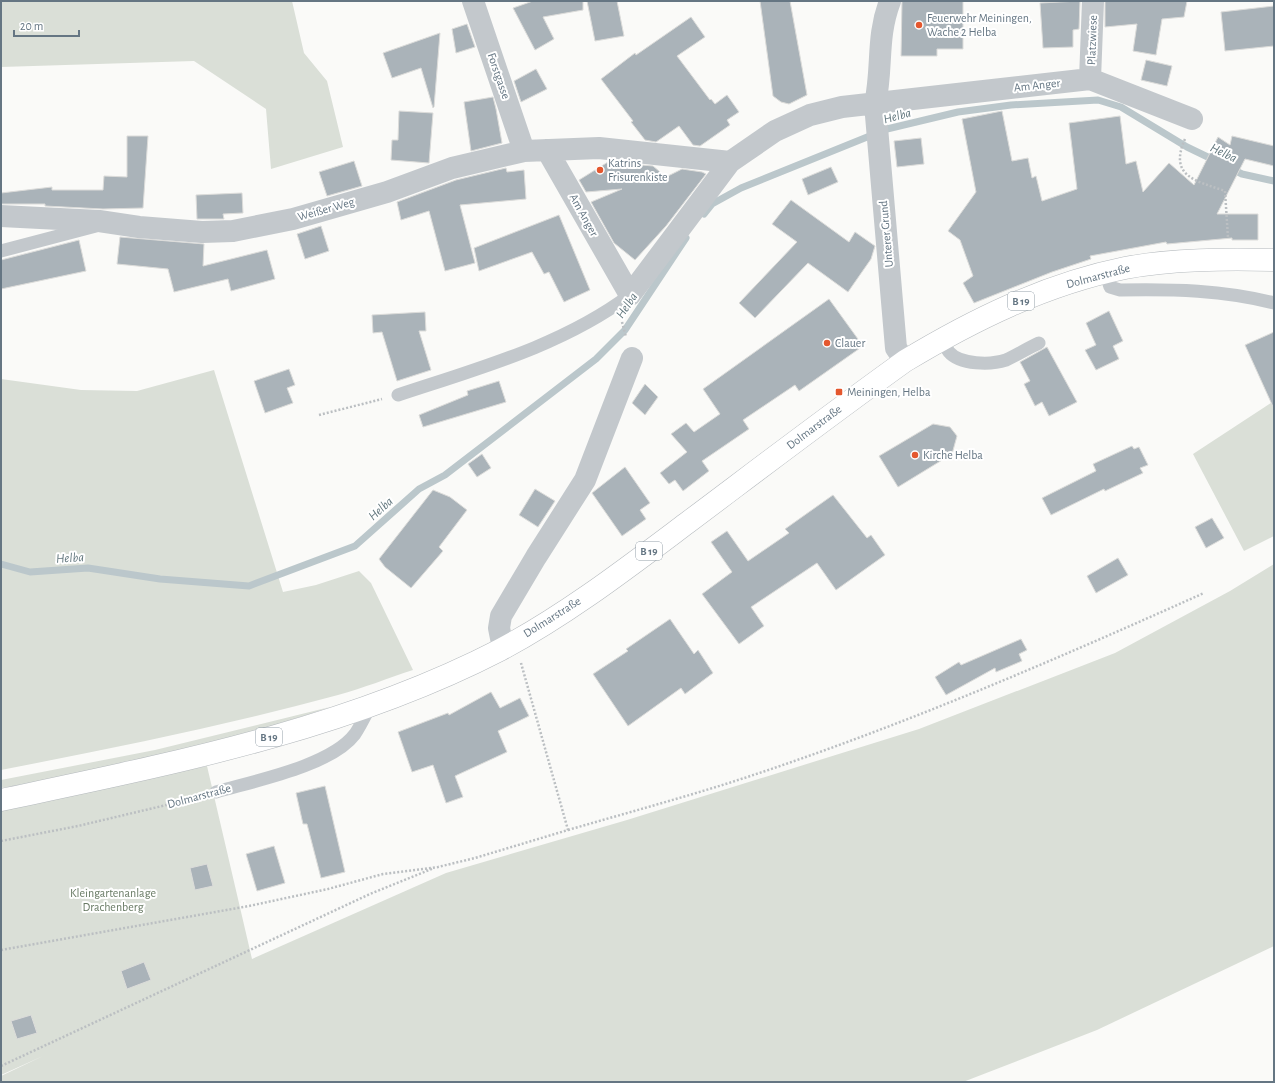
<svg xmlns="http://www.w3.org/2000/svg" width="1275" height="1083" viewBox="0 0 1275 1083" font-family="'Alegreya Sans',sans-serif">
  <style>
    .green { fill: #dadfd7 }
    .lines { fill: none; stroke-linecap: round; stroke-linejoin: round }
    .stream { stroke: #bbc7cb; stroke-width: 7 }
    .building { fill: #aab3b9; stroke: #dcdcda }
    .primary-casing { stroke: #b5babe; stroke-width: 23 }
    .path { stroke: #bbbfc2; stroke-width: 2.5; stroke-dasharray: 2 2; stroke-linecap: butt }
    .service { stroke: #c3c8cc; stroke-width: 13 }
    .minor { stroke: #c3c8cc; stroke-width: 22 }
    .primary { stroke: #fff; stroke-width: 22 }
    .poi-dot { fill: #e4572e; stroke: #fff; stroke-width: 1.5 }
    .labels { text-anchor: middle; stroke-width: 4; stroke-linejoin: round; paint-order: stroke }
    .shield { fill: #fff; stroke: #939fa8; stroke-width: 1 }
    .shield-label { font-size: 11px; font-weight: bold; fill: #657683 }
    .poi-label { font-size: 12px; fill: #657683; stroke: #fff; text-anchor: start }
    .street-label { font-size: 12px; fill: #657683; stroke: #fff }
    .park-label { font-size: 12px; fill: #687a64; stroke: #fff }
    .water-label { font-size: 13px; font-style: italic; fill: #60757c; stroke: #fff }
  </style>
  <rect width="100%" height="100%" fill="#fafaf8"/>
  <!-- green -->
  <path class="green" d="M1,1H292L304,53L327,81L343,147L271,169L266,109L194,61L1,67Z
    M214,370L283,592L316,585L359,571L371,583L413,670C388,678 364,688 338,695C227,725 114,748 1,770V379L81,390L137,391Z
    M1274,401V536L1244,551L1193,454Z
    M1274,564V946L1097,1030L963,1082H1V1076L43,1056L1,1075V809L207,766L252,959L446,873L627,820L919,729L1115,653L1230,591Z
    M330,707C265,730 199,746 131,761C88,771 45,781 1,788V780L155,750Z"/>
  <g class="lines">
    <!-- stream -->
    <path class="stream" d="M1230,168L1242,174L1274,181
      M704,214L712,204L741,188L887,129L958,112L1011,105L1098,100L1121,107L1187,147L1216,161
      M1,564L30,572L88,568L160,579L249,586L355,546L419,489L445,475L596,359L625,330L686,238"/>
  </g>
  <!-- building -->
  <path class="building" d="M533,1H583V10L543,17L554,39L535,50L513,8Z
    M587,1H617L624,36L595,41Z
    M760,1H790L807,95L789,104L781,102L773,96Z
    M902,1H963V49H937V56H901Z
    M1080,1L1079,29L1073,30V47L1043,48L1040,3Z
    M1105,1H1187L1184,17L1162,19L1156,55L1133,51L1137,24L1105,27Z
    M1274,6V46L1225,51L1221,12Z
    M691,17L705,37L677,56L710,100L711,99L715,104L727,95L739,112L727,120L730,125L700,146L693,145L679,126L656,142L645,140L631,122L633,121L601,79L635,53L636,55Z
    M467,24L475,47L456,53L452,29Z
    M440,33L434,107L433,108L421,68L392,78L383,53Z
    M1146,60L1172,66L1167,86L1141,80Z
    M536,69L547,89L521,102L514,81Z
    M493,97L496,109L502,143L471,151L464,102Z
    M399,111L433,113L429,163L391,160L392,140H398Z
    M1002,111L1012,161L1028,158L1032,178L1036,176L1042,201L1077,189L1069,123L1120,116L1126,164L1136,161L1143,192L1169,163L1194,185L1218,137L1230,145L1232,136L1274,146V166L1245,159L1217,214H1258V240H1232V238L1167,244L1166,242L1090,256L1091,259L1052,272L974,303L963,283L973,276L960,240L948,231L976,192L962,119Z
    M127,136H148L143,208L103,209L45,206V204H1V193L52,187V190H103L104,176L127,177Z
    M921,138L924,164L897,167L894,141Z
    M354,161L362,186L327,196L319,172Z
    M608,162L653,166L666,177L682,169L702,172L706,174L666,226L635,260L614,243L591,202L622,189L586,192L579,180Z
    M831,167L838,182L808,195L802,179Z
    M506,168L507,172L524,170L526,199L460,205L475,263L445,271L429,211L401,220L397,202L456,180Z
    M242,193L243,213L223,214L224,219H197L196,195Z
    M791,200L849,242L855,232L875,246L871,259L848,292L808,263L755,318L739,303L797,242L772,224Z
    M559,215L590,290L564,302L549,272L544,274L532,252L479,271L474,248Z
    M321,226L329,251L305,259L297,234Z
    M120,237L204,244L203,266L267,250L275,279L231,291L228,279L174,292L168,269L117,264Z
    M79,240L86,271L1,289V260Z
    M829,299L863,346L799,391L795,385L743,420L749,429L702,461L709,471L683,491L675,480L669,484L660,473L687,452L671,434L686,423L694,432L720,414L703,389Z
    M1109,311L1123,341L1113,346L1119,359L1096,370L1085,350L1096,345L1086,323Z
    M425,312L426,331H419L431,370L397,381L382,332L373,333L372,315Z
    M1274,332V409L1245,345Z
    M1047,347L1077,402L1049,416L1042,402L1035,406L1024,384L1030,381L1020,362Z
    M289,369L295,385L287,388L293,403L265,413L254,381Z
    M499,381L506,402L423,427L419,415L468,395L467,391Z
    M645,384L658,397L645,415L632,403Z
    M933,424L950,427L957,436L952,454L898,487L879,456Z
    M1132,446L1134,449L1139,447L1148,465L1140,468L1143,473L1105,491L1104,489L1051,515L1042,498L1096,471L1093,464Z
    M482,454L491,468L477,477L468,464Z
    M625,467L650,503L640,510L646,519L622,536L592,493Z
    M535,489L555,501L538,527L519,515Z
    M433,490L450,497L467,510L439,547L443,551L411,588L385,567L379,559Z
    M833,495L867,538L871,535L885,555L836,590L817,563L751,607L764,626L739,644L702,594L732,572L711,542L727,531L748,561L789,533L785,529Z
    M1212,518L1224,538L1206,548L1195,527Z
    M1118,558L1128,575L1096,593L1087,576Z
    M670,619L694,654L698,650L713,673L685,694L681,688L628,726L593,674L628,651L626,649Z
    M1021,639L1027,650L1019,654L1022,661L996,672L995,668L946,695L935,677L959,662L961,665Z
    M491,692L500,708L520,698L529,716L498,731L507,752L455,776L463,797L446,803L433,765L412,772L398,732L448,713L449,715Z
    M325,786L345,872L321,878L307,824H303L296,793Z
    M274,846L285,883L257,891L246,854Z
    M207,864L213,886L195,890L190,868Z
    M144,962L151,980L127,989L121,971Z
    M31,1015L37,1033L17,1039L11,1021Z"/>
  <g class="lines">
    <!-- primary casing -->
    <g class="primary-casing">
      <path id="primary" d="M1,800C170,764 345,730 500,650C566,615 627,568 687,523C759,469 831,414 905,361C973,320 1046,284 1125,268C1172,259 1226,259 1274,260"/>
    </g>
    <!-- path -->
    <path class="path" d="M1185,139C1168,177 1197,181 1225,191L1228,238
      M622,322L626,337
      M319,415L382,399
      M568,830C623,814 678,799 732,782C893,730 1050,662 1204,593
      M1,841L78,826L200,797
      M1,950L249,906L328,889L383,874L438,867L475,858L568,830L521,663
      M1,1066L370,894L434,868"/>
    <!-- service -->
    <path class="service" d="M1,251L96,226
      M1105,272L1110,287L1120,290C1173,289 1223,290 1274,303
      M941,339C943,343 946,348 949,352C960,365 991,365 1006,360C1017,355 1028,348 1039,343
      M398,395C476,369 562,346 630,295
      M216,792C254,781 331,766 355,734C361,725 366,714 371,705"/>
    <!-- minor -->
    <path class="minor" d="M473,1L524,151
      M890,1C876,38 883,67 875,104L896,348L905,361
      M1090,79L1093,1
      M547,150L630,295L730,162
      M1,216L99,221L139,227L202,232L233,231L293,219L387,192L452,168L524,151L599,148L730,162L775,131L810,115L842,107L1090,79L1192,119
      M503,648L499,628L501,616L536,557L585,480L632,358"/>
    <!-- primary -->
    <use href="#primary" class="primary"/>
  </g>
  <!-- markers -->
  <g class="poi-dot">
    <circle cx="919" cy="25" r="4"/>
    <circle cx="600" cy="170" r="4"/>
    <circle cx="827" cy="343" r="4"/>
    <rect x="835" y="388" width="8" height="8" rx="2"/>
    <circle cx="915" cy="455" r="4"/>
  </g>
  <g class="labels">
    <!-- shield labels -->
    <g class="shield">
      <rect x="1008" y="292" width="26" height="18" rx="3"/>
      <rect x="636" y="542" width="26" height="18" rx="3"/>
      <rect x="256" y="728" width="26" height="18" rx="3"/>
    </g>
    <g class="shield-label">
      <text x="1021" y="305">B 19</text>
      <text x="649" y="555">B 19</text>
      <text x="269" y="741">B 19</text>
    </g>
    <!-- poi labels -->
    <g class="poi-label">
      <text x="927" y="22">Feuerwehr Meiningen,<tspan x="927" dy="14">Wache 2 Helba</tspan></text>
      <text x="608" y="167">Katrins<tspan x="608" dy="14">Frisurenkiste</tspan></text>
      <text x="835" y="347">Clauer</text>
      <text x="847" y="396">Meiningen, Helba</text>
      <text x="923" y="459">Kirche Helba</text>
    </g>
    <!-- street labels -->
    <g class="street-label">
      <text transform="translate(1092 40) rotate(-88)" y="4">Platzwiese</text>
      <text transform="translate(499 76) rotate(71)" y="4">Forstgasse</text>
      <text transform="translate(1037 85) rotate(-6)" y="4">Am Anger</text>
      <text transform="translate(326 209) rotate(-16)" y="4">Weißer Weg</text>
      <text transform="translate(584 215) rotate(61)" y="4">Am Anger</text>
      <text transform="translate(886 234) rotate(-95)" y="4">Unterer Grund</text>
      <text transform="translate(1098 276) rotate(-15)" y="4">Dolmarstraße</text>
      <text transform="translate(814 427) rotate(-37)" y="4">Dolmarstraße</text>
      <text transform="translate(552 617) rotate(-32)" y="4">Dolmarstraße</text>
      <text transform="translate(199 796) rotate(-15)" y="4">Dolmarstraße</text>
    </g>
    <!-- park labels -->
    <g class="park-label">
      <text x="113" y="897">Kleingartenanlage<tspan x="113" dy="14">Drachenberg</tspan></text>
    </g>
    <!-- water labels -->
    <g class="water-label">
      <text transform="translate(897 115) rotate(-15)" y="5">Helba</text>
      <text transform="translate(1224 152) rotate(26)" y="5">Helba</text>
      <text transform="translate(626 305) rotate(-56)" y="5">Helba</text>
      <text transform="translate(380 508) rotate(-42)" y="5">Helba</text>
      <text transform="translate(70 557) rotate(-3)" y="5">Helba</text>
    </g>
  </g>
  <!-- border -->
  <rect width="1275" height="1083" fill="none" stroke="#657683" stroke-width="4"/>
  <!-- scale -->
  <path d="M14 30v6h65v-6" fill="none" stroke="#657683" stroke-width="2"/>
  <text x="20" y="30" font-size="12" fill="#657683" stroke="#ffffff" stroke-width="3" paint-order="stroke">20 m</text>
</svg>
